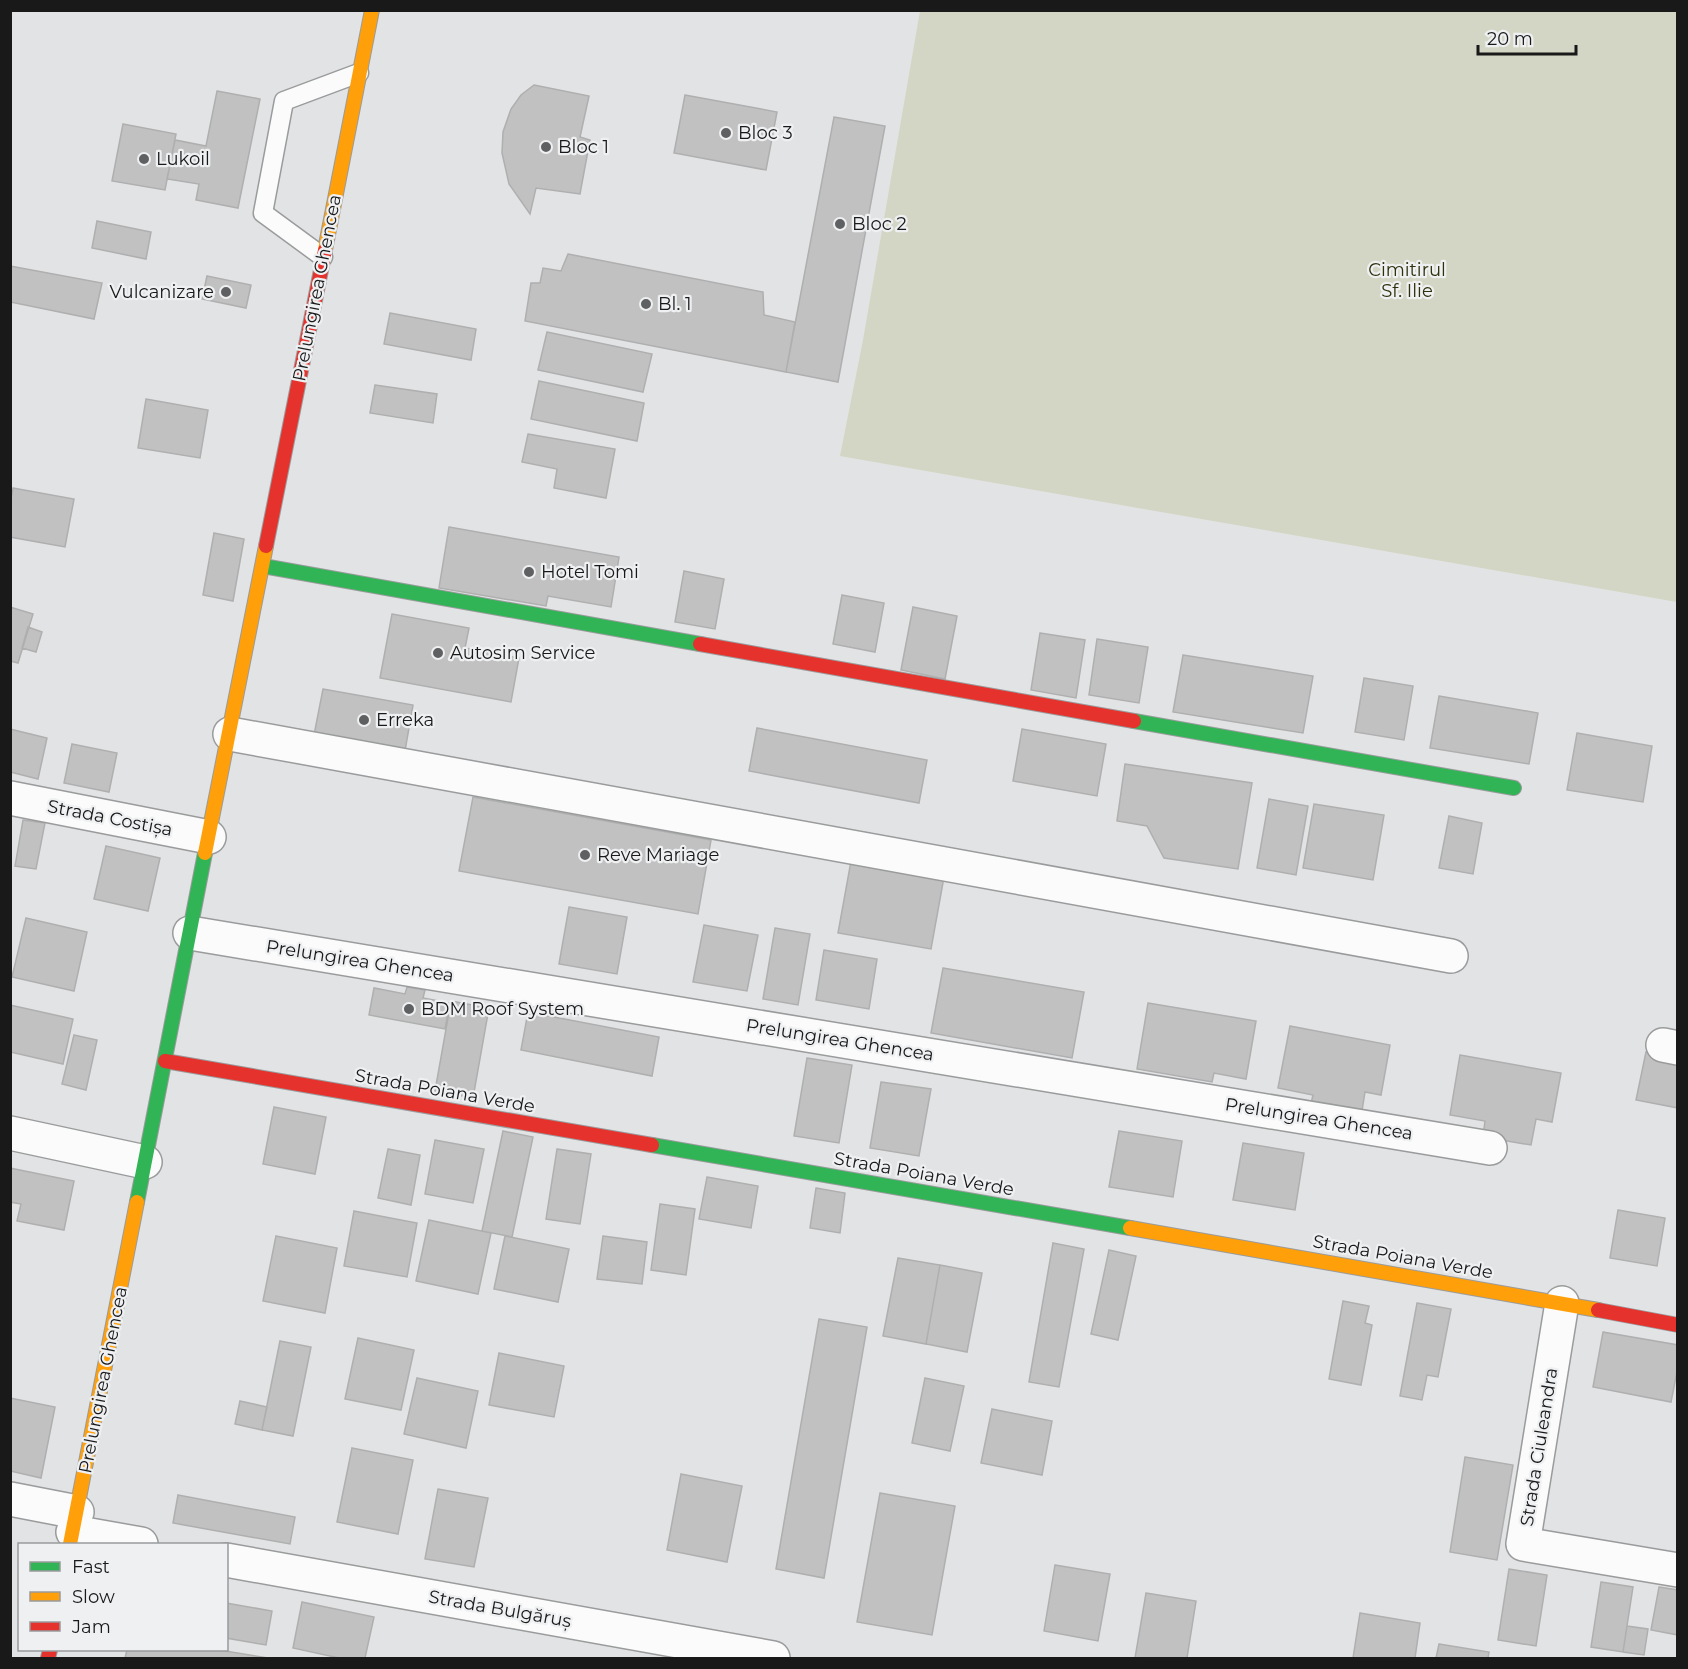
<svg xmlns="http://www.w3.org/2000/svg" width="1688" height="1669" viewBox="0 0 1688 1669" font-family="Montserrat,sans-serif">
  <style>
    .green { fill: #d3d6c4 }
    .building { fill: #c1c1c1; stroke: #afafb0; stroke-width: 1.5 }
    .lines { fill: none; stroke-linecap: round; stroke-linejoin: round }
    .lane-casing { stroke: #9a9b9c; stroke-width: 21 }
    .street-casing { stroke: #9a9b9c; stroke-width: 36 }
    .fast-casing { stroke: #9a9b9c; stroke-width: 16 }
    .slow-casing { stroke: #9a9b9c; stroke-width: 16 }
    .jam-casing { stroke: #9a9b9c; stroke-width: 16 }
    .lane { stroke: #fbfbfb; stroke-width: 18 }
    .street { stroke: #fbfbfb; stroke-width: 33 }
    .fast { stroke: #30b455; stroke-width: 14 }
    .slow { stroke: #ff9f0a; stroke-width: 14 }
    .jam { stroke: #e5322d; stroke-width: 14 }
    .poi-dot { fill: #5f6061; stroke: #eef0f2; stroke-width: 2 }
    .labels { text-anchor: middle; stroke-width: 4.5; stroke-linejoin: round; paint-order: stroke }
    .poi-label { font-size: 18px; fill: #19191a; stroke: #eef0f2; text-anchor: start }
    .park-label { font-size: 18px; fill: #2d3009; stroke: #eef0f2 }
    .street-label { font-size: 18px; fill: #19191a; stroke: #eef0f2 }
  </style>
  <rect width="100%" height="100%" fill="#e2e3e4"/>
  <!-- green -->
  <path class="green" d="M920,11H1677V602L840,456L863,340Z"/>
  <!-- building -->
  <path class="building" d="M534,85L589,96L580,137L590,140L580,194L536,188L530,214L509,184L502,153L503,132L511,109L521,95Z
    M217,91L260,99L238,208L196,200L199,184L167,179L175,140L206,146Z
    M685,95L777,112L766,170L674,153Z
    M834,117L885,126L838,382L786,372Z
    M123,124L176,134L165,190L112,181Z
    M97,221L151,232L146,259L92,248Z
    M568,254L763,292L764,315L795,322L786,372L525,321L531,283H540L543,268L561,271Z
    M10,266L102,283L94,319L10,302Z
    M207,276L251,285L246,308L202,299Z
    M390,313L476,329L471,360L384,344Z
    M547,332L652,354L643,392L538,370Z
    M539,381L644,403L637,441L531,419Z
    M375,385L437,394L433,423L370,413Z
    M146,399L208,410L200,458L138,448Z
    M528,434L615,449L606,498L554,488L557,469L522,462Z
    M13,488L74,499L65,547L10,537V504Z
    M449,527L619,557L611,607L548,596L546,606L439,588Z
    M214,533L244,539L233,601L203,595Z
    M684,571L724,579L715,629L675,622Z
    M842,595L884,603L875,652L833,644Z
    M10,607L33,614L18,663L10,661Z
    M913,607L957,616L945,679L901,670Z
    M392,614L469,628L465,648L519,658L511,702L380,678Z
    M28,627L42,632L36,652L22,648Z
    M1040,633L1085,640L1076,698L1031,690Z
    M1097,639L1148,647L1139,703L1089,695Z
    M1183,655L1313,676L1303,733L1173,712Z
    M1364,678L1413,686L1404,740L1355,732Z
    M323,689L413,705L405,751L314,735Z
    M1439,696L1538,713L1529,764L1430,748Z
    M757,728L927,760L919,803L749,771Z
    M10,729L47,738L38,779L10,772Z
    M1022,729L1106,744L1097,796L1013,781Z
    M1577,733L1652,746L1643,802L1567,790Z
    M72,744L117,753L109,792L64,783Z
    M1125,764L1252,783L1238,869L1164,858L1147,826L1117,821Z
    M473,797L711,840L698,914L459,871Z
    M1269,799L1308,806L1296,875L1257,868Z
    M1314,804L1384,815L1373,880L1303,868Z
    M1449,816L1482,823L1473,874L1439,868Z
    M23,820L45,823L36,869L15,866Z
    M106,846L160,858L148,911L94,899Z
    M851,861L944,877L931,949L838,933Z
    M569,907L627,917L617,974L559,964Z
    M26,918L87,932L74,991L12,977Z
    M704,925L758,935L747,991L693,982Z
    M775,928L810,934L798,1005L763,999Z
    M824,950L877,959L869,1009L816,1000Z
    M943,968L1084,992L1072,1058L931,1033Z
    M407,987L425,990L423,998L450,1003L445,1029L369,1015L374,988L405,994Z
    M451,1001L489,1008L473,1098L435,1091Z
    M1148,1003L1256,1021L1246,1079L1214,1073L1212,1082L1137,1069Z
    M10,1005L73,1019L63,1064L10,1052Z
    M528,1012L659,1037L652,1076L521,1050Z
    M1290,1026L1390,1045L1381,1095L1365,1092L1361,1117L1310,1108L1313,1095L1278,1088Z
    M74,1035L97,1040L86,1090L62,1084Z
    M1646,1052L1678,1059V1108L1636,1100Z
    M1460,1055L1561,1073L1552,1122L1536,1119L1531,1145L1483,1137L1485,1121L1450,1115Z
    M807,1058L852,1065L839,1143L794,1136Z
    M881,1082L931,1089L919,1156L870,1148Z
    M274,1107L326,1117L315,1174L263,1164Z
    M503,1131L533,1137L512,1237L482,1231Z
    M1119,1131L1182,1141L1173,1197L1109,1187Z
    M435,1140L484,1149L473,1203L425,1194Z
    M1243,1143L1304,1153L1295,1210L1233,1200Z
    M388,1149L420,1155L411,1205L378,1198Z
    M557,1149L591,1154L580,1224L546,1219Z
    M10,1168L74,1181L64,1230L17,1221L21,1204L10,1202Z
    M707,1177L758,1186L751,1228L699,1219Z
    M816,1188L845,1193L840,1233L810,1228Z
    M660,1204L695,1209L686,1275L651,1270Z
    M1618,1210L1665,1218L1657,1266L1610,1258Z
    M354,1211L417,1223L407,1277L344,1266Z
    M429,1220L491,1233L478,1294L416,1281Z
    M276,1236L337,1248L325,1313L263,1301Z
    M505,1236L569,1249L558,1302L494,1289Z
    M603,1236L647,1242L642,1284L597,1279Z
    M1053,1243L1084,1249L1059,1387L1029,1382Z
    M1109,1250L1136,1256L1118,1340L1091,1334Z
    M898,1258L940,1265L926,1344L883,1336Z
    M940,1265L982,1273L967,1352L926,1344Z
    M1343,1301L1369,1306L1365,1323L1372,1325L1361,1385L1329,1379Z
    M1417,1303L1451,1309L1438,1377L1427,1375L1422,1400L1400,1396Z
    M819,1319L867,1327L824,1578L776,1569Z
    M1603,1332L1678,1345V1367L1671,1402L1593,1387Z
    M358,1338L414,1350L401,1410L345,1399Z
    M280,1341L311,1347L293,1436L262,1430Z
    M499,1353L564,1366L554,1417L489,1405Z
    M417,1378L478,1391L466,1448L404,1434Z
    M925,1378L964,1386L950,1451L912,1443Z
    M10,1398L55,1407L41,1478L10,1471Z
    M240,1401L267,1407L262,1430L235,1424Z
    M992,1409L1052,1421L1042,1475L981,1463Z
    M352,1448L413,1460L398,1534L337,1522Z
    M1465,1457L1513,1465L1497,1560L1450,1552Z
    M681,1474L742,1486L727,1562L667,1550Z
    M438,1489L488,1498L474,1567L425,1559Z
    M880,1493L955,1506L932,1635L857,1622Z
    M178,1495L295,1517L290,1544L173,1523Z
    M1055,1565L1110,1574L1098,1641L1044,1631Z
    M1509,1569L1547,1575L1536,1646L1498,1640Z
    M1601,1582L1633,1587L1623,1652L1591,1647Z
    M1659,1587L1678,1590V1635L1651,1630Z
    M1146,1593L1196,1601L1187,1658H1135Z
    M302,1602L374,1617L365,1658H339L293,1648Z
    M226,1603L272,1611L266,1645L226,1638Z
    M1360,1613L1420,1623L1415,1658H1353Z
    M1627,1626L1648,1629L1644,1655L1623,1652Z
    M1439,1644L1489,1652L1488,1658H1436Z
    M127,1650H219L268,1658H125Z"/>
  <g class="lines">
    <!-- lane casing -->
    <g class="lane-casing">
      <path id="lane" d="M323,257L263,213L284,101L359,73"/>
    </g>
    <!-- street casing -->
    <g class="street-casing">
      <path id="street" d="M230,734L1451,956
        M10,798L209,837
        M190,933L1490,1148
        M1663,1045L1678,1048
        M10,1133L145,1162
        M1562,1303L1523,1544L1678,1570
        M10,1499L77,1512
        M73,1532L141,1544
        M226,1560L773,1658"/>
    </g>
    <!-- fast casing -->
    <g class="fast-casing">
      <path id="fast" d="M263,566L700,644
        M1134,721L1514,788
        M652,1145L1130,1228
        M137,1202L205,853"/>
    </g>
    <!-- slow casing -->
    <g class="slow-casing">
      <path id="slow" d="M325,250L372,10
        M205,853L266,546
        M1130,1228L1598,1310
        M70,1544L137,1202"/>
    </g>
    <!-- jam casing -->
    <g class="jam-casing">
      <path id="jam" d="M266,546L325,250
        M700,644L1134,721
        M165,1061L652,1145
        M1598,1310L1678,1325
        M48,1658L50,1650"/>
    </g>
    <!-- lane -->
    <use href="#lane" class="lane"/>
    <!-- street -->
    <use href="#street" class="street"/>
    <!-- fast -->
    <use href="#fast" class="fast"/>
    <!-- slow -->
    <use href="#slow" class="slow"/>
    <!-- jam -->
    <use href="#jam" class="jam"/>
  </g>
  <!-- markers -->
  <g class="poi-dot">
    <circle cx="726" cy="133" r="6"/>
    <circle cx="546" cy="147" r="6"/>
    <circle cx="144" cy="159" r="6"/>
    <circle cx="840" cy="224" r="6"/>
    <circle cx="226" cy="292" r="6"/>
    <circle cx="646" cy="304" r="6"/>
    <circle cx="529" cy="572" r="6"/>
    <circle cx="438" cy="653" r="6"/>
    <circle cx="364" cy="720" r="6"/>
    <circle cx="585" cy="855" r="6"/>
    <circle cx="409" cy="1009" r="6"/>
  </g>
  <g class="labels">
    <!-- poi labels -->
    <g class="poi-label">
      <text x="738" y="139">Bloc 3</text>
      <text x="558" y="153">Bloc 1</text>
      <text x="156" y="165">Lukoil</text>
      <text x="852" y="230">Bloc 2</text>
      <text x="214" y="298" text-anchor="end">Vulcanizare</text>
      <text x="658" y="310">Bl. 1</text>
      <text x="541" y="578">Hotel Tomi</text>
      <text x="450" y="659">Autosim Service</text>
      <text x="376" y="726">Erreka</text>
      <text x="597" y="861">Reve Mariage</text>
      <text x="421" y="1015">BDM Roof System</text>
    </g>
    <!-- park labels -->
    <g class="park-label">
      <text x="1407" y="276">Cimitirul<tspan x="1407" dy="21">Sf. Ilie</tspan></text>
    </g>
    <!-- street labels -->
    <g class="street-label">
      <text transform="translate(317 288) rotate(-79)" y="6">Prelungirea Ghencea</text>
      <text transform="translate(110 818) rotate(11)" y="6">Strada Costișa</text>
      <text transform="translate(360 961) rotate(9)" y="6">Prelungirea Ghencea</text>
      <text transform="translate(840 1040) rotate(9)" y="6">Prelungirea Ghencea</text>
      <text transform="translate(445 1091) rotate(10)" y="6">Strada Poiana Verde</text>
      <text transform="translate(1319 1119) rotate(9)" y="6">Prelungirea Ghencea</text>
      <text transform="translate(924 1174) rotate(10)" y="6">Strada Poiana Verde</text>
      <text transform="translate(1403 1257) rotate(10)" y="6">Strada Poiana Verde</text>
      <text transform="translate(103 1380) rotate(-79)" y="6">Prelungirea Ghencea</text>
      <text transform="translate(1539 1447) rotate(-81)" y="6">Strada Ciuleandra</text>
      <text transform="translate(500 1609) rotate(10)" y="6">Strada Bulgăruș</text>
    </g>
  </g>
  <!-- border -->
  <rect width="1688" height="1669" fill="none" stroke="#19191a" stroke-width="24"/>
  <!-- legend -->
  <rect x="18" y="1543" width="210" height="108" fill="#eef0f2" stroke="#999a9c" stroke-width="1.5"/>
  <rect x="30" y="1562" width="30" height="9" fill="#30b455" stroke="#999a9c" stroke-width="1.5"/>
  <text x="72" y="1573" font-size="18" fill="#19191a">Fast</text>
  <rect x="30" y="1592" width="30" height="9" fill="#ff9f0a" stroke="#999a9c" stroke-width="1.5"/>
  <text x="72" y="1603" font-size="18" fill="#19191a">Slow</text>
  <rect x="30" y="1622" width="30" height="9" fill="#e5322d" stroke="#999a9c" stroke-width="1.5"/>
  <text x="72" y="1633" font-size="18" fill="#19191a">Jam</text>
  <!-- scale -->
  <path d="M1478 45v9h98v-9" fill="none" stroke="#19191a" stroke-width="3"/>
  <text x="1487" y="45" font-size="18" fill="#19191a" stroke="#eef0f2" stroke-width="4.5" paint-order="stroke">20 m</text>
</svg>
